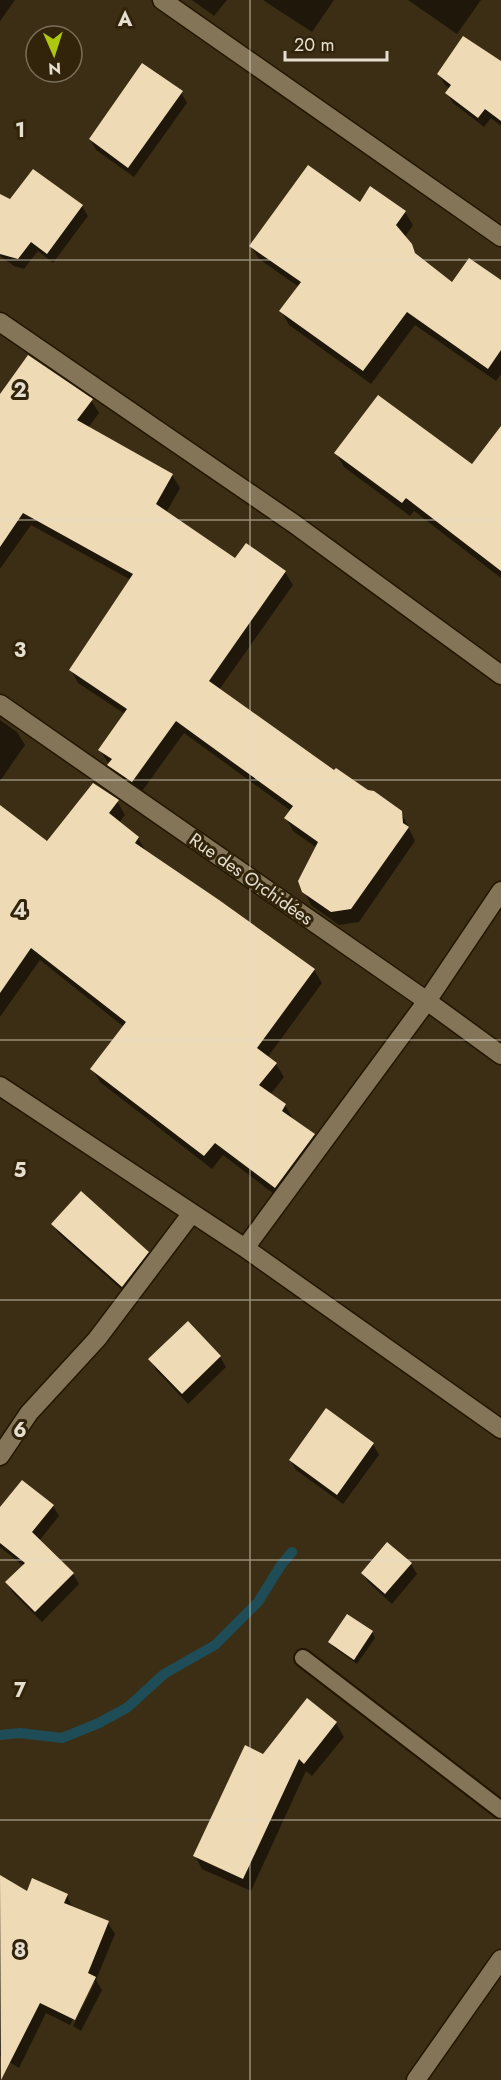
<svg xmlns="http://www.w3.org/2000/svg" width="501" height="2080" viewBox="0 0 501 2080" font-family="Jost,sans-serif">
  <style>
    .shadow { fill: #0007 }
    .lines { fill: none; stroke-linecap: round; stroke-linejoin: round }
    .stream { stroke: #1e4d57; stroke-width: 10 }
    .building { fill: #eedab5 }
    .service-casing { stroke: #221600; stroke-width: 20 }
    .minor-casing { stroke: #221600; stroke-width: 21 }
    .service { stroke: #847559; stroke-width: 16 }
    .minor { stroke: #847559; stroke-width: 18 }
    .grid { fill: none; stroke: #e6decf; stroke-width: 1.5; stroke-opacity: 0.55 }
    .labels { text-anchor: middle; stroke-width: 6; stroke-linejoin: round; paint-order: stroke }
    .street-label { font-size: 18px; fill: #e6decf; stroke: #31240a }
    .grid-label { font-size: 20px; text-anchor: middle; font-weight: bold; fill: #e6decf; stroke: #31240a; stroke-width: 6; stroke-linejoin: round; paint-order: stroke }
  </style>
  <rect width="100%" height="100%" fill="#3b2e14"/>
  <!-- shadow -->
  <path class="shadow" d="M0,0H15L0,21Z
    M192,0H227L214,16Z
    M263,0H334L312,32Z
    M408,0H481L457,34Z
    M501,63V126L491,118L484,127L453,103L447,93L450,89L445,85L439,75Z
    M181,92L187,103L134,177L96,150L90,139Z
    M360,204L405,212L413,225L404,238L418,257L452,285L501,282V374L496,381L415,325L371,384L289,325L281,311L299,287L259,259L251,246Z
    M82,206L88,216L53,263L38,251L24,269L14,266L0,256V211Z
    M0,396L91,400L99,413L88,428L172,475L180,488L166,513L235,560L246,545L285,572L293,585L219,690L334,772L401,812L415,841L359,922L339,925L311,905L304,891L317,848L293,831L286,818L291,811L184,733L140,794L117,778L100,750L125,714L78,683L71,670L131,580L31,525L0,569Z
    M501,437V578L414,511L410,516L344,467L336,453L472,466Z
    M0,720L17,732L25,745L0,781Z
    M117,801L125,815L119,823L138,838L147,853L314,970L322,983L267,1058L276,1064L284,1077L270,1095L285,1105L293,1119L314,1135L322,1148L283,1201L223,1155L212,1169L100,1082L92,1069L124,1027L40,960L0,1017V807L47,843Z
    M53,1224L148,1253L154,1263L129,1296L59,1234Z
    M188,1323L220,1357L226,1367L188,1404L156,1370L150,1359Z
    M327,1410L373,1444L379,1455L343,1504L296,1470L290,1460Z
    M53,1506L59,1516L39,1541L73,1574L79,1584L42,1622L13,1593L7,1583L23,1566L0,1547V1510Z
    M411,1564L417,1574L392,1604L369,1583L362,1573Z
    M372,1632L375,1638L357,1664L333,1647L330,1642Z
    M307,1701L336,1723L344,1737L312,1776L306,1771L251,1891L202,1869L195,1856L263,1756Z
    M0,1877L28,1893L67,1895L73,1909L108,1923L115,1934L96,1980L102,1990L81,2031L73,2026L95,1982L93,1980L70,2025L46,2013L19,2068L0,2056Z"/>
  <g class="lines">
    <!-- stream -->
    <path class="stream" d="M0,1735L20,1733L62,1738L99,1723L128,1707L164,1674L215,1645L258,1602L281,1565L292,1552"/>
  </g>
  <!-- building -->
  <path class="building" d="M463,36L501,61V121L485,109L478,118L445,93L451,85L437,74Z
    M142,63L183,91L128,168L89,139Z
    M308,165L360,202L370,186L406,211L396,225L412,244L415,253L452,282L469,258L501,280V350L488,369L407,312L363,371L279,311L301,282L249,246Z
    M33,169L83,205L47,254L31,242L18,259L0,254V194L10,199Z
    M28,355L93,399L77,420L173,474L156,504L235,558L246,543L286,571L209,681L334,770L336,768L368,790L374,791L402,811L403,823L409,827L351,909L331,912L302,892L298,881L318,842L284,818L293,806L176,721L132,782L107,765L112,759L98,750L127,709L69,670L133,574L23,513L0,547V394Z
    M378,395L472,464L501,426V571L406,498L402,503L334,453Z
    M93,783L119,800L109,813L139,837L135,843L219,900L315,969L257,1048L277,1063L259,1085L286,1104L282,1111L315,1134L275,1188L215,1143L204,1156L90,1069L126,1022L31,948L0,993V805L47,841Z
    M81,1191L149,1252L122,1287L51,1224Z
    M188,1321L221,1356L182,1394L148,1359Z
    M326,1408L374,1443L337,1495L289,1460Z
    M22,1480L54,1505L32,1532L74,1573L35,1612L5,1582L25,1563L0,1543V1507Z
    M387,1542L412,1563L385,1594L361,1573Z
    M347,1614L373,1631L354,1660L328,1642Z
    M307,1698L337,1722L304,1764L299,1759L243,1879L193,1856L245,1745L263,1754Z
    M0,1875L27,1891L32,1878L68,1894L64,1903L109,1921L88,1973L96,1977L75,2020L40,2003L1,2080Z"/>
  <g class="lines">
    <!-- service casing -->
    <g class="service-casing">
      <path id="service" d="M303,1658L501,1810"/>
    </g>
    <!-- minor casing -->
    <g class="minor-casing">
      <path id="minor" d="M162,0L501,237
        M0,322L293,523L501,675
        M0,704L427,1001L501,1055
        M0,1086L245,1248L501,1429
        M245,1248L427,1001L501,891
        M0,1456L29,1413L97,1339L192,1213
        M416,2080L501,1959"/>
    </g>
    <!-- service -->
    <use href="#service" class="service"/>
    <!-- minor -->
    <use href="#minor" class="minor"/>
  </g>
  <!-- grid -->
  <path class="grid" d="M250,0V2080M0,260H501M0,520H501M0,780H501M0,1040H501M0,1300H501M0,1560H501M0,1820H501"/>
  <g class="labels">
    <!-- street labels -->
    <g class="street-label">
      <text transform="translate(251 879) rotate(35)" y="6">Rue des Orchidées</text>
    </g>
  </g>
  <g class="grid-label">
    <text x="125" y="26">A</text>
    <text x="20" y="137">1</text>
    <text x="20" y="397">2</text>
    <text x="20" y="657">3</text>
    <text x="20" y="917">4</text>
    <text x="20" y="1177">5</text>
    <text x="20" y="1437">6</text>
    <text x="20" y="1697">7</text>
    <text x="20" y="1957">8</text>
  </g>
  <!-- north arrow -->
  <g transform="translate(54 54) rotate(177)"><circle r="28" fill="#31240a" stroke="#796e59" stroke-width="1.5"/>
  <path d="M0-4.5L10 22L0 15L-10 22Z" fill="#adc610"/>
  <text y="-9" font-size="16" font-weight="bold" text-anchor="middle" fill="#e6decf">N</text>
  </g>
  <!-- scale -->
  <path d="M285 51v9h102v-9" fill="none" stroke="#e6decf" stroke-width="3"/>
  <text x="294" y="51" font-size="18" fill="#e6decf" stroke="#31240a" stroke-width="4.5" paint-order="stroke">20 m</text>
</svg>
